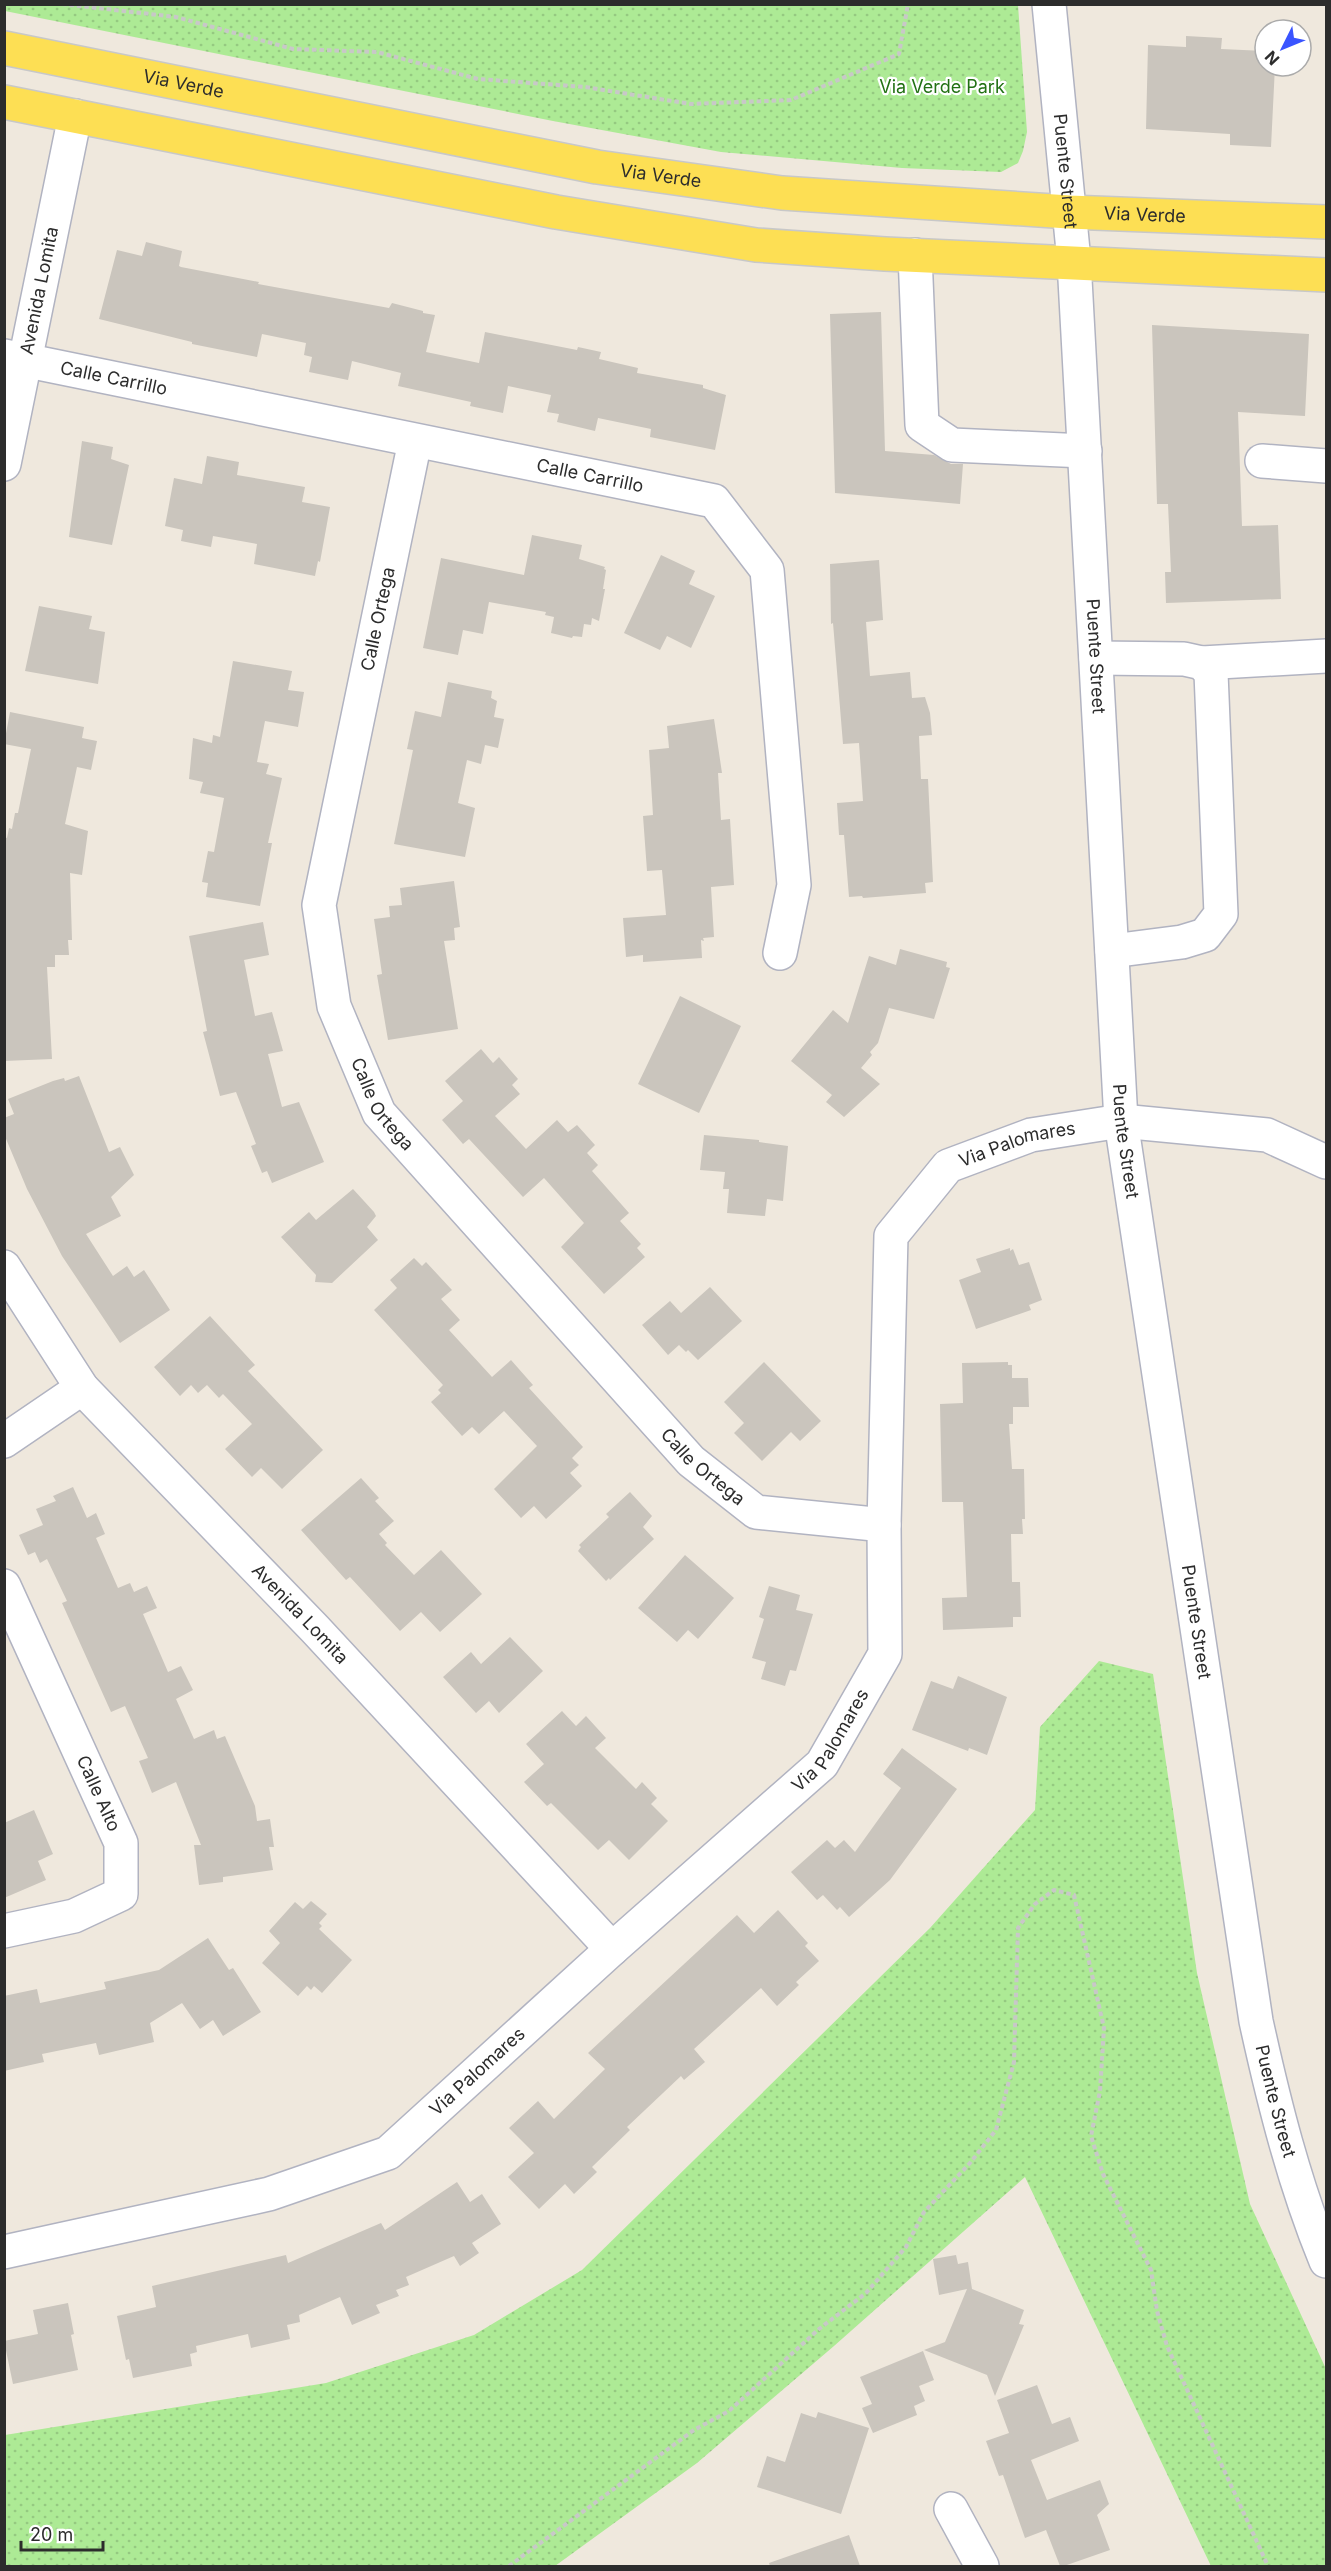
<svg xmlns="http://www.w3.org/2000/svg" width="1331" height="2571" viewBox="0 0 1331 2571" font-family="Inter,sans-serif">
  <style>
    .grass { fill: url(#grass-dots) }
    .building { fill: #cac5bd }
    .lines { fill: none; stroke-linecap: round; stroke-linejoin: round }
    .minor-casing { stroke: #b1b3c1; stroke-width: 36 }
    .major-casing { stroke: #c8c8c8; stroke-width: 36 }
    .path { stroke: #c8c8c8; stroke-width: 4; stroke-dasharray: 4.5 3; stroke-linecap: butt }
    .minor { stroke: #fff; stroke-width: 33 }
    .major { stroke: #fddf54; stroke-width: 33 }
    .labels { text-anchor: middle; stroke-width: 4.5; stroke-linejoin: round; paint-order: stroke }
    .street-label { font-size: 18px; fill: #2c2c2c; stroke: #fff }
    .park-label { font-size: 18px; fill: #227114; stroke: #fff }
  </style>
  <defs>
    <pattern id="grass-dots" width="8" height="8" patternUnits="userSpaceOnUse" patternTransform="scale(1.5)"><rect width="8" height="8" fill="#adea95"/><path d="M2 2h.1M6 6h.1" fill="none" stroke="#95c981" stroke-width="1.8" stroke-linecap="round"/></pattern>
  </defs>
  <rect width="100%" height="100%" fill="#efe8dd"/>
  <!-- grass -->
  <path class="grass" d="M4,5H1018L1027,132L1023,151L1018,163L1001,172L902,168L721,152L553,121L5,11Z
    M1099,1661L1153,1674L1197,1973L1250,2204L1326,2369V2566H1211L1025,2177L834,2346L697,2463L555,2566H5V2435L326,2383L474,2335L582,2270L930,1928L1035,1810L1040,1727Z"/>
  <!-- building -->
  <path class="building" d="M1186,36L1222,38L1221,49L1265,51V66H1275L1271,147L1230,145V134L1146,129L1148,45L1186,47Z
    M146,242L182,251L179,266L181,267L259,282L258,284L389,308L392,303L423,311V313L435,315L426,352L479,363L485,332L577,350L578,347L601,352L599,359L638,368L637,373L703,385V388L726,395L715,450L650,437L651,429L598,418L595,431L557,422L559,414L547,412L551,395L508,386L503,413L470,406L471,402L398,386L401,373L352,361L348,380L309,372L312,357L304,355L306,343L262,334L257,357L192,344V342L99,319L117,250L142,256Z
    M881,312L885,451L934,455L951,464H963L960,504L835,493L830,314Z
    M1152,325L1309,334L1305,416L1238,412L1242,526L1278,525L1281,599L1166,603L1165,572H1171L1168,504H1157Z
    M82,441L113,447L111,459L129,465L112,545L69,537Z
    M207,456L239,462L237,475L305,487L302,502L330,507L320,562L318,561L315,576L254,564L257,544L213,536L211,547L181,541L183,530L165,526L174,478L202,484Z
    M532,535L582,545L579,559L605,567L604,569L606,570L603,589H605L599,621L592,618L591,625L584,624L582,637L573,636L572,638L551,633L554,617L545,615L546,612L489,602L483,634L463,630L458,655L423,648L441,558L524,575Z
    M661,555L695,571L689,584L715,596L691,648L667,636L660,650L624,633Z
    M879,560L883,620L866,622L870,676L910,672L912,698L925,697L930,713L932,735L919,736L921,779H928L933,882L925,883L926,893L863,898L862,896L849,897L844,835H839L837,803L863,801L859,743L843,744L833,623L831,624L830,564Z
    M39,606L92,616L89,629L105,632L98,684L25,671Z
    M233,661L292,671L288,690L304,692L298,727L265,721L257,762L269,764L266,774L282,778L268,843H272L260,906L206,897L208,883L202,882L208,851L214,852L224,798L200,793L203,782L189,779L193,738L212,743L213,735L220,737Z
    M448,682L492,691L491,698L497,701L494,717L504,719L498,748L485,745L481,764L467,760L458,803L475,808L465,857L394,844L413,750L407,749L415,711L441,717Z
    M10,712L84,727L82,738L97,741L91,770L77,767L65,824L88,831L82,875L70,873L72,940H68L69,955H55V967H47L52,1059L4,1061V837L7,838L9,828L12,829L15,813H18L31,749L4,744Z
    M714,719L722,773H718L721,820L730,819L734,885L711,887L714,937L703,938L704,941L701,940L702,958L643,962V955L626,957L623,918L666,915L662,870L647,871L643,816L653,815L649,750L669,748L667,726Z
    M454,881L460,927L454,928L455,940L444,941L458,1029L388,1040L377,975L382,974L374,919L390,917L389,906L402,905L400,888Z
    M263,922L269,955L244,960L255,1016L272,1012L283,1051L268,1054L282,1107L299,1102L324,1162L272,1183L267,1171L262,1173L251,1146L256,1144L236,1092L220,1096L203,1032L207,1031L189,936Z
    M900,949L947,962L946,967L950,968L934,1019L889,1008L878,1043L870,1052L872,1055L861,1068L880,1084L844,1117L826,1102L832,1095L791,1061L833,1010L848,1023L869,956L896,965Z
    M680,996L741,1026L699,1113L638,1084Z
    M481,1049L493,1063L499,1057L518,1079L512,1085L520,1094L495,1116L526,1149L557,1120L568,1132L577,1125L595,1145L587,1153L598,1165L592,1171L629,1213L620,1221L641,1244L637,1248L645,1257L604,1294L561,1247L584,1223L544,1178L523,1197L469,1139L463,1144L442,1120L463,1101L445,1081Z
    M79,1076L109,1152L120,1147L134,1175L111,1197L121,1216L86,1234L113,1276L127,1266L134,1277L144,1270L170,1310L120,1343L62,1256L27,1189L4,1134V1118L14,1114L8,1099L53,1081L64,1078L65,1081Z
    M704,1135L759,1140V1142L788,1146L783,1201L767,1199L765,1216L727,1213L729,1189H723L725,1172L700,1170Z
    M353,1189L374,1212L376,1216L367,1227L378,1240L332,1283L315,1282L316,1275L281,1237L309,1212L316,1220Z
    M1010,1248V1251L1013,1249L1019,1265L1029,1262L1042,1300L1029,1305L1031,1310L976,1329L959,1280L981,1272L976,1259Z
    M414,1258L422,1266L426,1262L452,1290L441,1299L460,1320L449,1330L492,1377L511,1360L533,1385L529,1388L583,1447L572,1458L579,1465L570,1473L582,1486L546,1519L534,1506L521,1518L494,1489L537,1446L504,1411L479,1434L472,1427L462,1436L431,1402L441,1393L438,1390L443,1385L374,1310L397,1288L390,1280Z
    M710,1287L742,1321L698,1360L688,1350L686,1352L679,1345L668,1355L642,1325L670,1301L681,1313Z
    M210,1316L255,1365L248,1371L323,1450L282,1489L261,1468L252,1477L225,1449L252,1424L223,1394L219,1398L207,1385L198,1393L191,1385L180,1396L154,1367Z
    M764,1362L821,1421L800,1441L791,1432L762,1461L734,1433L744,1423L724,1402Z
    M1008,1362V1365H1012V1378H1028L1029,1407H1013V1424H1009L1012,1469H1024L1025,1519H1022L1023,1534H1011L1012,1582H1020L1021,1617H1013V1627L943,1630L942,1598L967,1597L963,1502H942L940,1404L963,1403L962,1363Z
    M361,1478L379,1498L375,1501L394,1521L379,1534L387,1543L385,1545L414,1575L441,1550L482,1594L440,1632L421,1612L400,1631L350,1577L346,1580L301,1530Z
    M73,1487L87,1518L96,1513L105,1534L96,1538L118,1588L130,1583L134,1592L147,1586L157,1608L143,1614L168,1672L181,1666L193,1690L176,1699L194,1739L214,1730L217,1739L225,1736L255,1806L257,1821L270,1819L274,1847H269L273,1870L223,1877V1882L199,1885L194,1845H201L176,1782L152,1793L139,1761L148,1758L125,1706L111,1712L62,1603L67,1601L47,1559L40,1563L35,1552L28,1555L19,1535L43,1525L36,1509L56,1501L53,1496Z
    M630,1492L652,1516L643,1527L654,1539L610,1580L609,1578L606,1581L578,1551L581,1547L579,1545L609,1517L606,1514Z
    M685,1555L734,1598L698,1639L688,1630L677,1642L638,1608Z
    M769,1586L800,1595L796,1610L813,1614L796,1671L790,1670L785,1686L761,1679L766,1662L752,1658L764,1619L759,1617Z
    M510,1637L543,1671L499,1713L489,1701L476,1713L443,1677L471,1652L481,1664Z
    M958,1676L1007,1697L987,1755L969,1748L968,1751L912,1730L931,1681L953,1689Z
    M562,1711L576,1726L586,1716L606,1738L595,1748L636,1789L642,1782L657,1798L651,1804L668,1821L629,1860L609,1840L598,1850L551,1803L547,1806L524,1782L544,1764L526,1744Z
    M902,1748L957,1789L890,1880L849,1917L840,1907L837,1910L823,1895L817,1900L791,1872L827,1840L835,1848L844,1840L855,1852L901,1788L883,1774Z
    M34,1810L53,1854L38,1861L46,1880L4,1898V1823Z
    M311,1901L327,1914L319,1923L322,1926L319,1929L352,1960L322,1993L314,1986L311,1990L307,1986L298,1996L262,1963L280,1943L269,1931L295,1902L303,1909Z
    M778,1910L808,1943L805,1946L819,1961L796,1982L799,1985L777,2006L761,1988L694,2049L705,2062L684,2080L681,2076L627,2127L630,2130L592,2167L597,2172L574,2194L565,2184L539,2209L508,2177L534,2153L509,2128L538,2101L554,2119L605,2069L588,2053L737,1915L754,1933Z
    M208,1938L229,1970L233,1968L261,2012L223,2036L213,2020L200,2029L182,2003L150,2023L154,2042L99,2055L96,2043L42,2054L44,2062L4,2071V1996L37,1989L40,2003L106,1989L104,1982L159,1970Z
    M457,2182L470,2202L482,2194L501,2224L472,2243L479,2253L460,2266L454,2256L406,2277L409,2285L396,2290L399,2296L376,2305L380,2313L352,2325L340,2297L299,2315L300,2322L287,2325L290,2339L251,2348L248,2334L196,2346L197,2352L190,2354L192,2366L133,2378L129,2359L126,2360L117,2316L156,2307L152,2286L286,2255L288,2263L381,2223L385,2230Z
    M956,2255L958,2264L968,2262L972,2289L1024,2310L1019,2324L1024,2325L995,2396L987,2375L924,2350L945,2342L967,2289L939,2295L933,2259Z
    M68,2303L74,2334L71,2335L78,2370L13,2384L4,2341L38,2334L33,2310Z
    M923,2351L934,2380L919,2386L925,2401L914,2406L917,2415L873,2433L862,2408L872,2404L860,2377Z
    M1037,2385L1052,2424L1070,2417L1079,2441L1031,2460L1047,2500L1100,2480L1109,2504L1097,2515L1110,2550L1064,2566H1060L1046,2530L1025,2538L1003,2475L999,2476L986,2441L1009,2433L997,2400Z
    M818,2412L869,2428L841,2514L757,2487L767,2456L785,2462L801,2413L816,2418Z
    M849,2535L860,2566H770L769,2563Z"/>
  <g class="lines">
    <!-- minor casing -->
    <g class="minor-casing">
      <g id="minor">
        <path id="s1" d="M1049,4L1074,261L1121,1121L1256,2021C1274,2103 1294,2183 1326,2261"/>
        <path d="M915,255L922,425L952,445L1085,451"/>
        <path id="s2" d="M4,356L714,501L767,570L794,885L780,953"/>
        <path id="s3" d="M415,441L319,905L334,1006L379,1113L691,1461L756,1512L884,1525"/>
        <path d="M1262,461L1326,466"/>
        <path id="s4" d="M4,464L75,116"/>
        <path d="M1096,658L1184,659L1202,663L1211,673L1221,914L1205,935L1182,942L1112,951"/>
        <path d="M1202,663L1326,656"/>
        <path id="s5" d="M4,1267L82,1388L315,1629L612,1949"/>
        <path d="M4,1441L82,1388"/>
        <path id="s6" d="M4,1586L121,1843V1894L74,1916L4,1931"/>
        <path id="s7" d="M4,2252L269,2194L388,2153L612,1949L822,1764L885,1654L884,1525L891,1236L948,1166L1031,1135L1121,1121L1267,1135L1326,1162"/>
        <path d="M951,2509L982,2566"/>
      </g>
    </g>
    <!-- major casing -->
    <g class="major-casing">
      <g id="major">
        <path id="s8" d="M4,48L597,167L782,193L1069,212L1326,222"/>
        <path d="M4,102L556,212L756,245L885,254L1326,275"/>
      </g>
    </g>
    <!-- path -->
    <path class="path" d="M62,4L176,17L293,49L377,52L478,79L585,87L691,104L791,100L899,54L908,4
      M509,2566L694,2430L729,2411L819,2329L866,2293L906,2247L924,2212L970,2163L996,2130L1014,2062L1018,1928L1035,1904L1054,1890L1074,1895L1104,2028L1100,2091L1091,2136L1103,2174L1151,2270L1157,2311L1167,2346L1268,2566"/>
    <!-- minor -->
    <use href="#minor" class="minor"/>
    <!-- major -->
    <use href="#major" class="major"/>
  </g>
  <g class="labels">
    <!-- street labels -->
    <g class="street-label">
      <text dy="6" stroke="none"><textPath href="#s8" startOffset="183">Via Verde</textPath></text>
      <text dy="6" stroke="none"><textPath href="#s1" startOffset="168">Puente Street</textPath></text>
      <text dy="6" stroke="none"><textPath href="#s8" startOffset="669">Via Verde</textPath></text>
      <text dy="6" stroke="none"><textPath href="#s8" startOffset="1155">Via Verde</textPath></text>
      <text dy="6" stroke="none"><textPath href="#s4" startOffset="177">Avenida Lomita</textPath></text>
      <text dy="6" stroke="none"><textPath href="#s2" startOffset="112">Calle Carrillo</textPath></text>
      <text dy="6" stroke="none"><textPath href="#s2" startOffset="598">Calle Carrillo</textPath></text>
      <text transform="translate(378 619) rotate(-78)" y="6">Calle Ortega</text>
      <text dy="6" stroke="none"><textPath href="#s1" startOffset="654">Puente Street</textPath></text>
      <text dy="6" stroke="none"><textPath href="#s3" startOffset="686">Calle Ortega</textPath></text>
      <text dy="6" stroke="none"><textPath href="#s1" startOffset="1140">Puente Street</textPath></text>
      <text dy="6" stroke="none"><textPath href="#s7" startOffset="1688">Via Palomares</textPath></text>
      <text dy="6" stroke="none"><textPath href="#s3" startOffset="1172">Calle Ortega</textPath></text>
      <text dy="6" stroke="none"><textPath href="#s5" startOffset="458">Avenida Lomita</textPath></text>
      <text dy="6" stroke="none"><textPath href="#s1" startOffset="1626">Puente Street</textPath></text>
      <text dy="6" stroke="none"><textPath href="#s7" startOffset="1004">Via Palomares</textPath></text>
      <text dy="6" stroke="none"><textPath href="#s6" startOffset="228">Calle Alto</textPath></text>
      <text dy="6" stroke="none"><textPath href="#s7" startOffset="518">Via Palomares</textPath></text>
      <text dy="6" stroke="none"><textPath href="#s1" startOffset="2112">Puente Street</textPath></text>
    </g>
    <!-- park labels -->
    <g class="park-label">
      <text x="942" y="93">Via Verde Park</text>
    </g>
  </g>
  <!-- border -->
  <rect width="1331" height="2571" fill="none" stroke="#2c2c2c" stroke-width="12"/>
  <!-- north arrow -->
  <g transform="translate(1283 48) rotate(227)"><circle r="28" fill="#ffffff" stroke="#ababab" stroke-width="1.5"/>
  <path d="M0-4.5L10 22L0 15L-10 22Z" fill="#3a54ff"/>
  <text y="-9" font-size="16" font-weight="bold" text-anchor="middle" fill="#2c2c2c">N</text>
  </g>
  <!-- scale -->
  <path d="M21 2541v9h82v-9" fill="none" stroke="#2c2c2c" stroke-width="3"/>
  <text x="30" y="2541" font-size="18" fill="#2c2c2c" stroke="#ffffff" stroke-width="4.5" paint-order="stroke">20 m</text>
</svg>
